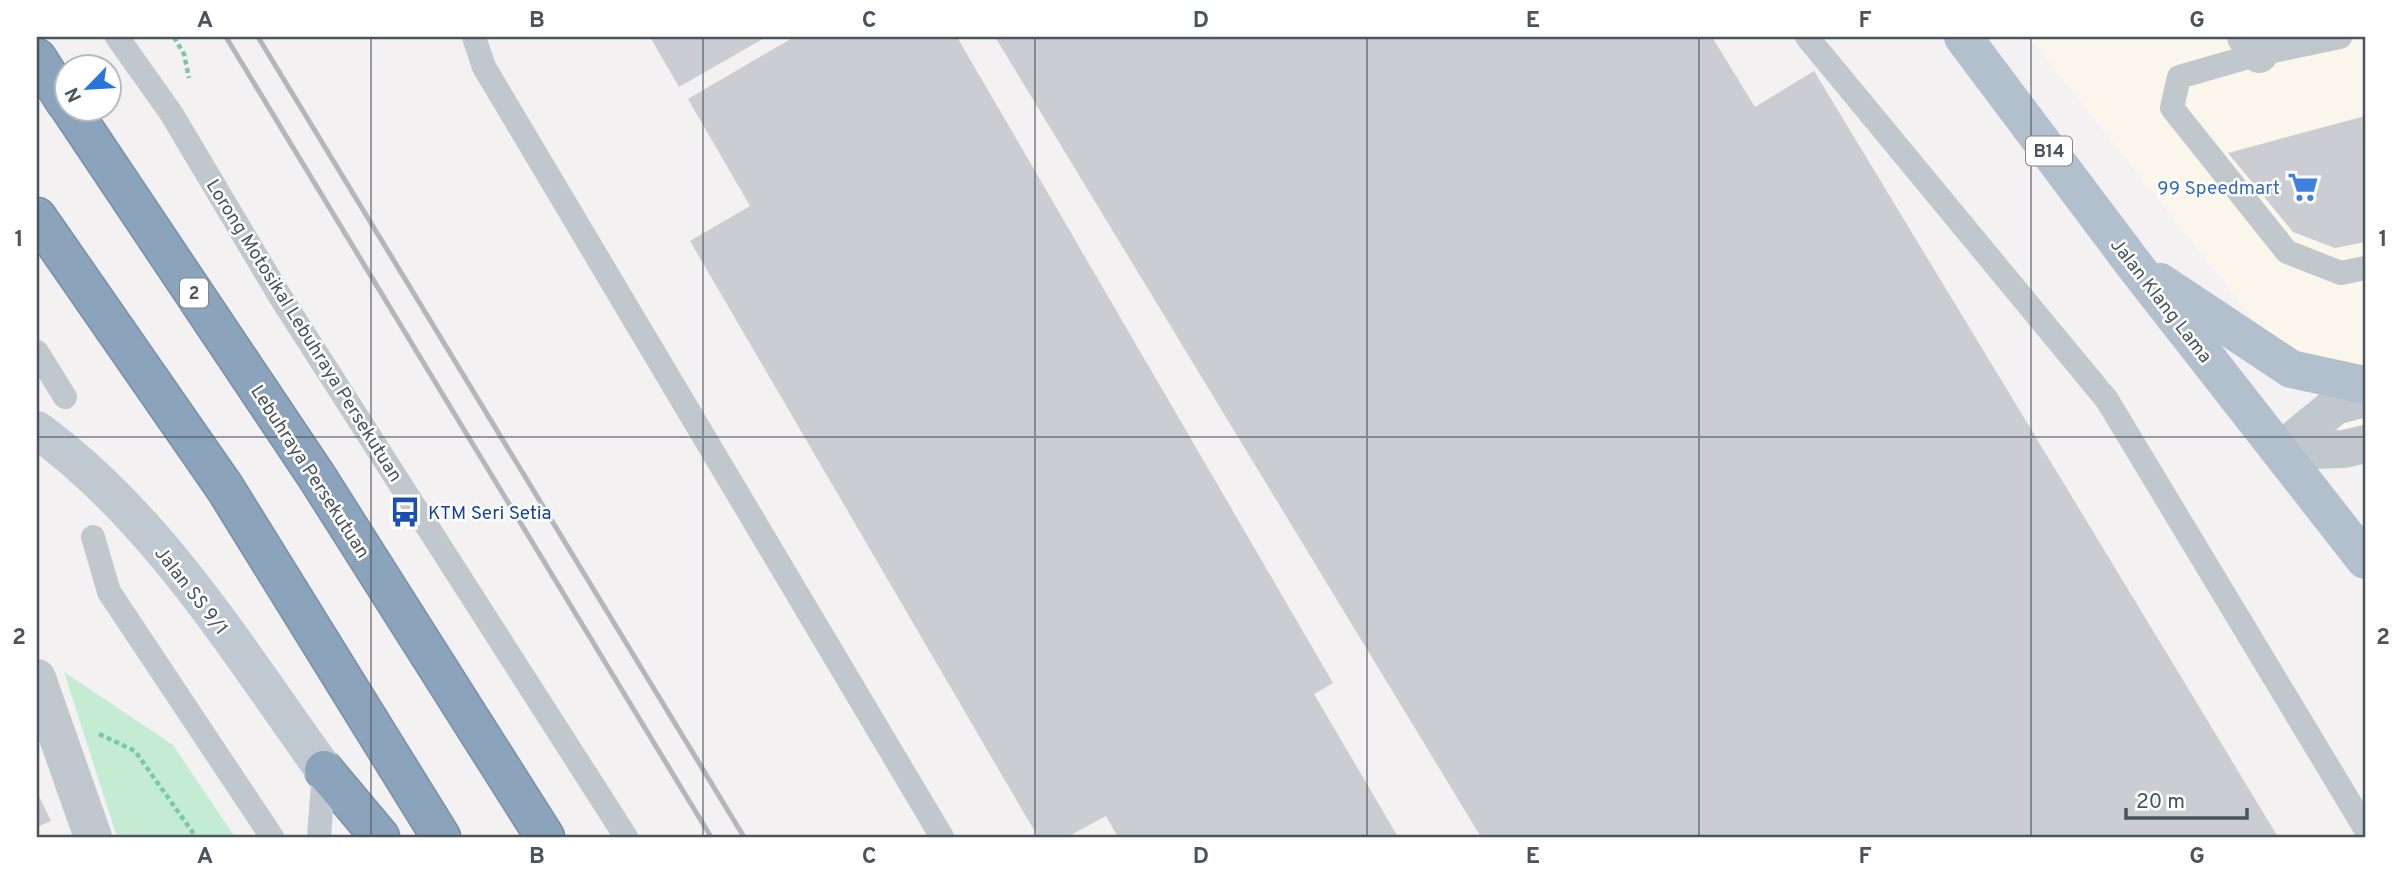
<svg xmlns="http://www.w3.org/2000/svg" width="2402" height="874" viewBox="0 0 2402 874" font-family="Overpass,sans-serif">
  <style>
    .commercial { fill: #fbf6ec }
    .green { fill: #c3ecd2 }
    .building { fill: #cbcdd2 }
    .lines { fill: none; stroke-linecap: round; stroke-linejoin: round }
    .highway-casing { stroke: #778fa7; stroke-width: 41 }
    .path { stroke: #7dc8a2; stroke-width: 4.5; stroke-dasharray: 5 3.5; stroke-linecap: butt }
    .lane { stroke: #c0c8ce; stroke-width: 24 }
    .street { stroke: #c0c8ce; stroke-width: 38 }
    .secondary { stroke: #c0c9d2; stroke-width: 38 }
    .primary { stroke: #b2c0cd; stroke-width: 38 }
    .highway { stroke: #8ca4bb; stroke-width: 38 }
    .rail { stroke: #b3b6ba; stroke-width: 5 }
    .grid { fill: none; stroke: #4a545c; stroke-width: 2; stroke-opacity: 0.55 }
    .labels { text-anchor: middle; stroke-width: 5; stroke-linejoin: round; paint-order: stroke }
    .shield { fill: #fff; stroke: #80878d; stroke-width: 2 }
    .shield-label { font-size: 18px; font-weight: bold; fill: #4a545c }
    .shop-label { font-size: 19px; fill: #366cbe; stroke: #fff; text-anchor: end }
    .street-label { font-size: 19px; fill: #4a545c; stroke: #fff }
    .transit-label { font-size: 19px; fill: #164399; stroke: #fff; text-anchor: start }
    .neatline { fill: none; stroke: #4a545c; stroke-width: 2.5 }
    .grid-label { font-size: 23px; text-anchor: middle; font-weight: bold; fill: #4a545c }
  </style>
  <rect width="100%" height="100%" fill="#f3f1f1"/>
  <!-- commercial -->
  <path class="commercial" d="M2029,37H2365V459Z"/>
  <!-- green -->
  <path class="green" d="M64,672L173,745L235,837H117Z"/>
  <!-- building -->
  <path class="building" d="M650,37H766L679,87Z
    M794,37H957L1333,683L1314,694L1398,837H1118L1106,816L1067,837H1038L690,241L750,206L688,99Z
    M995,37H1712L1755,107L1814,71L2278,837H1481Z
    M2365,116V242L2335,248L2293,232L2228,153Z
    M37,792L51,821L37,827Z"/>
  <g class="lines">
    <!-- highway casing -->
    <g class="highway-casing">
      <path id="highway" d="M37,58L66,103
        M70,108L317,477L545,837
        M37,217L225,488L441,837
        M324,770L380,837"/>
    </g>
    <!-- path -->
    <path class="path" d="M174,37L184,54L189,78
      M99,734L135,751L196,837"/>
    <!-- lane -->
    <path class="lane" d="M117,37L171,113L281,298L626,837
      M474,37L484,67L942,837
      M1807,37L2107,400L2365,828
      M2340,37L2259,54L2179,77L2172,108L2287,252L2341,273L2365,268
      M37,352L65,397
      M93,537L109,592L272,837
      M319,837L324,770"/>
    <!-- street -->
    <path class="street" d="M2246,37L2259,54
      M2280,451L2335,406L2365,398
      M2280,451L2344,449L2365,444
      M37,678L93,837"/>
    <!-- secondary -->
    <path class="secondary" d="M37,430C158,518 238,651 324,770"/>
    <!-- primary -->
    <path class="primary" d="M1963,37L2135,266L2365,560
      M2160,282L2291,369L2365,385"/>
    <!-- highway -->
    <use href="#highway" class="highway"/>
    <!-- rail -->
    <path class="rail" d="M226,37L711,837
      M258,37L744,837"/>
  </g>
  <!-- grid -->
  <path class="grid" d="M371,37V837M703,37V837M1035,37V837M1367,37V837M1699,37V837M2031,37V837M37,437H2365"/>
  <!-- icons -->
  <defs>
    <g id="supermarket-bare" transform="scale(2.415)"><path d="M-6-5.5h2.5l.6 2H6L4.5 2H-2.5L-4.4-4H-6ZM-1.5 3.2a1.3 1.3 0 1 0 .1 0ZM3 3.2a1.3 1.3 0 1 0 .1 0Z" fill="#3f7fe0" stroke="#fff" stroke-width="2.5" paint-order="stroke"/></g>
    <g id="bus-bare" transform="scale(2.415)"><path d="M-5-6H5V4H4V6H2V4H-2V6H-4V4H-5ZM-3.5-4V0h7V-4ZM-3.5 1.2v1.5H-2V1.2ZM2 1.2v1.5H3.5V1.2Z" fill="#1a4fb4" stroke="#fff" stroke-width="2.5" paint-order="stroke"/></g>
  </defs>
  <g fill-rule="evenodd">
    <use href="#supermarket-bare" x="2303" y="187"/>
    <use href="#bus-bare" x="405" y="512"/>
  </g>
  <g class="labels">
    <!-- shield labels -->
    <g class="shield">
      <rect x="2026" y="136.5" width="46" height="29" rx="5"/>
      <rect x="180" y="278.5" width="28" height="29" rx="5"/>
    </g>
    <g class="shield-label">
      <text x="2049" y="157">B14</text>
      <text x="194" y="299">2</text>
    </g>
    <!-- shop labels -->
    <g class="shop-label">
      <text x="2280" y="194">99 Speedmart</text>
    </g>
    <!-- street labels -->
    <g class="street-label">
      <text transform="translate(2162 300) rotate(52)" y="7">Jalan Klang Lama</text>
      <text transform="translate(305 330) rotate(58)" y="7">Lorong Motosikal Lebuhraya Persekutuan</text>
      <text transform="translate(311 471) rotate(57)" y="7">Lebuhraya Persekutuan</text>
      <text transform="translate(192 590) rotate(52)" y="7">Jalan SS 9/1</text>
    </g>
    <!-- transit labels -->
    <g class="transit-label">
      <text x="428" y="519">KTM Seri Setia</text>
    </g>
  </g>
  <!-- border -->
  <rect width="2402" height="874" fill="none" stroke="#ffffff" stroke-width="77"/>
  <!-- north arrow -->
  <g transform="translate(88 88) rotate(245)"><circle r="33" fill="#ffffff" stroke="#b7bbbe" stroke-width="2"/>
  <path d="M0-5L12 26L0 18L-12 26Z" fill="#2877d6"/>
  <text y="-10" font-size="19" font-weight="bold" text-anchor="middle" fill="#4a545c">N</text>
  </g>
  <!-- scale -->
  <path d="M2126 808v10h121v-10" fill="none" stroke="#4a545c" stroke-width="3.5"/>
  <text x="2136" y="808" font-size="21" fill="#4a545c" stroke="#ffffff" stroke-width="5" paint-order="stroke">20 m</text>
  <rect x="38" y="38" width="2326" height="798" class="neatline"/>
  <g class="grid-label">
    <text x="205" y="27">A</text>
    <text x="537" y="27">B</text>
    <text x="869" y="27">C</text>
    <text x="1201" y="27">D</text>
    <text x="1533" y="27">E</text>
    <text x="1865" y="27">F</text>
    <text x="2197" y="27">G</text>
    <text x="19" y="246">1</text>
    <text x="2383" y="246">1</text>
    <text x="19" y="644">2</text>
    <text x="2383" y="644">2</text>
    <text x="205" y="863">A</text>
    <text x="537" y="863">B</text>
    <text x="869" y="863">C</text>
    <text x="1201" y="863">D</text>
    <text x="1533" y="863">E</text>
    <text x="1865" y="863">F</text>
    <text x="2197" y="863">G</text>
  </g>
</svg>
